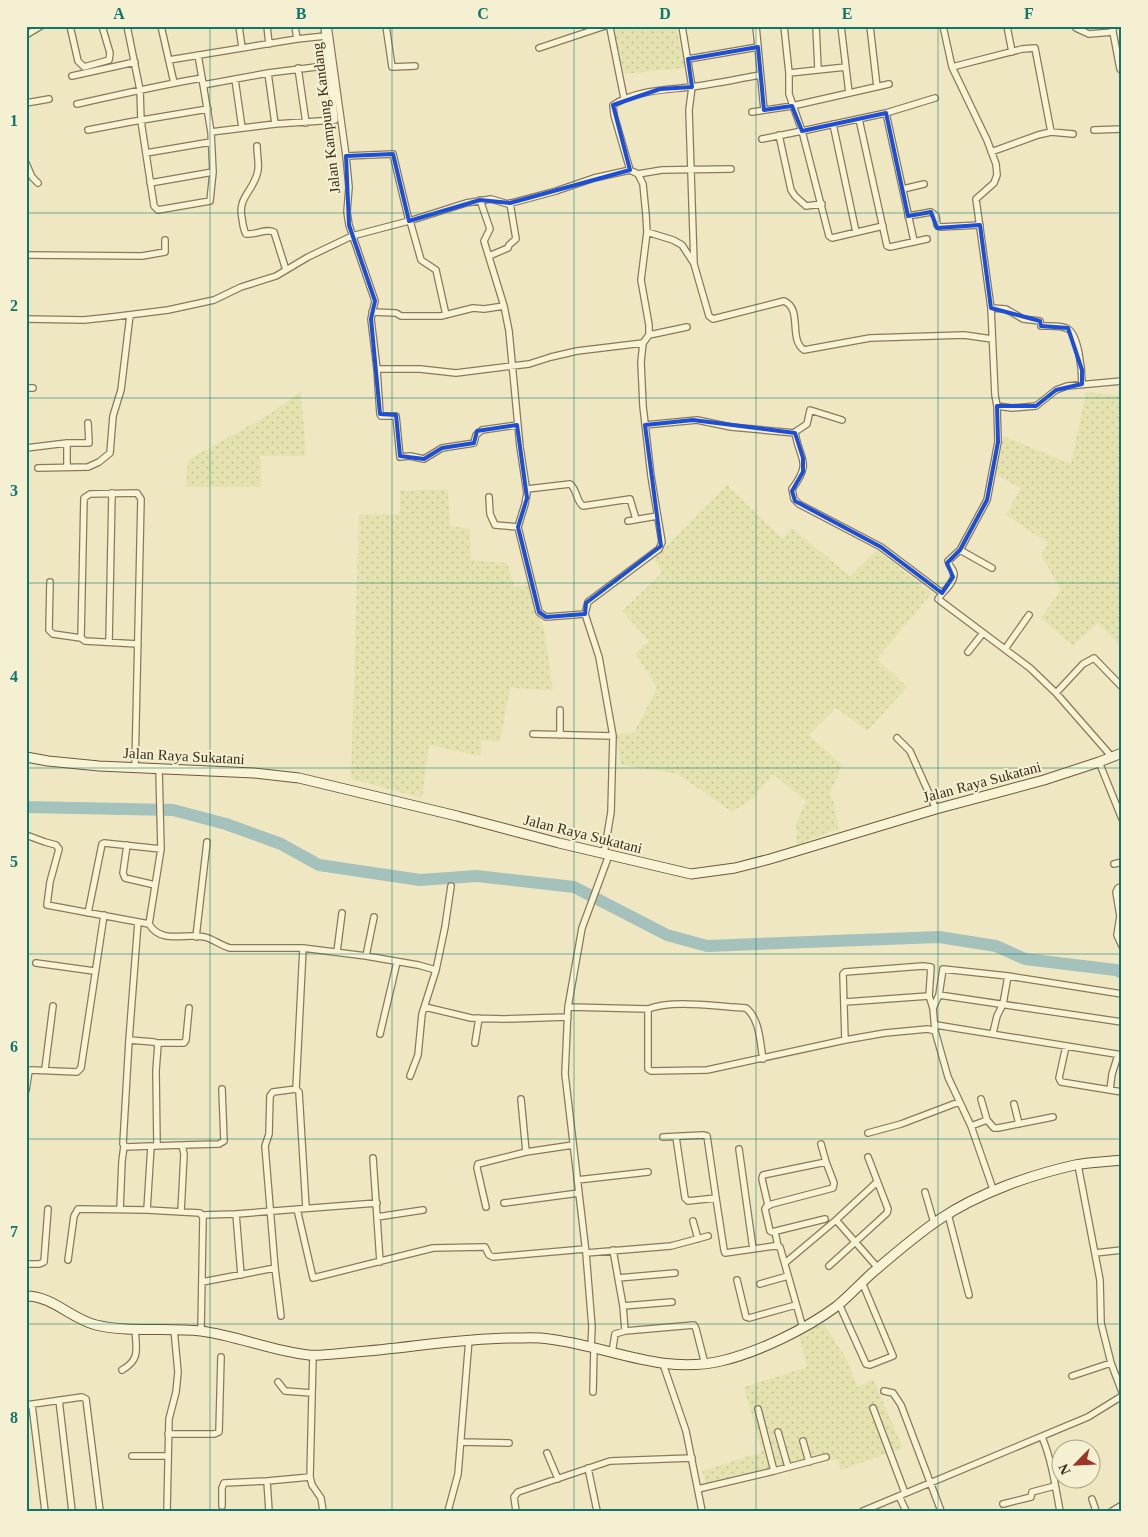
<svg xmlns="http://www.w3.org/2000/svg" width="1148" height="1537" viewBox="0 0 1148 1537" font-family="Georgia,serif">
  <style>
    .farmland { fill: url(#farmland-dots) }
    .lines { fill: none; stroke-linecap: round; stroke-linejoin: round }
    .river { stroke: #a5c1bc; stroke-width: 12 }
    .street-casing { stroke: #897959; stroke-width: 8 }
    .secondary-casing { stroke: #6b593c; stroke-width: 11 }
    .street { stroke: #f9f3d5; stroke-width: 5.5 }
    .secondary { stroke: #f9f3d5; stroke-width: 9 }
    .marked { fill: none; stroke: #1d4ed8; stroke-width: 4; stroke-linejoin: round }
    .grid { fill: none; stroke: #0f766e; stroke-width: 1; stroke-opacity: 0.55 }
    .labels { text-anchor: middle; stroke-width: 4; stroke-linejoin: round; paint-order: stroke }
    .street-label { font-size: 15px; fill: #382e1d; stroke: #f6f0d2 }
    .neatline { fill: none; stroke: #0f766e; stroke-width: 2 }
    .grid-label { font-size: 16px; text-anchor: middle; font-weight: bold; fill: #0f766e }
  </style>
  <defs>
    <pattern id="farmland-dots" width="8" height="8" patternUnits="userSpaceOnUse" patternTransform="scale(1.25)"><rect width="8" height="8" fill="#e4e3af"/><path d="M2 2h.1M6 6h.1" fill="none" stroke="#c4c396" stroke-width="1.8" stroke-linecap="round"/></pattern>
  </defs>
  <rect width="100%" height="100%" fill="#efe7c2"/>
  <!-- farmland -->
  <path class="farmland" d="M613,26H676L685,68L624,74Z
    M301,391L306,456H261V487H186L188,460L270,414Z
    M1086,392L1122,396L1120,466L1122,467V648L1098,623L1073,646L1041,618L1061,590L1041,555L1048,543L1006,515L1021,488L996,475L1003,436L1071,464Z
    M727,485L783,539L792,528L850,576L877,550L932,593L877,659L907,687L867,731L836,708L809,735L842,765L830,794L835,806L838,829L797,845L796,824L806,801L773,774L753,798L732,812L678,774L621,765L616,734L634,733L657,688L635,653L649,641L622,611L662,573L654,559Z
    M448,489L450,526L470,529L471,560L507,563L515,587L529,585L544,629L553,690L510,688L500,742L481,740V756L429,745L422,798L351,779L359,514H400V491Z
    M823,1323L846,1358L858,1387L873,1379L903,1448L841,1470L837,1459L707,1487L702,1471L762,1452L744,1387L807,1367L799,1336Z"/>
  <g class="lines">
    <!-- river -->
    <path class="river" d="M26,807L173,810L226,824L281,844L319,865L420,880L477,876L574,887L667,935L707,946L939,937L996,946L1025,959L1116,970L1122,973"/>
    <!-- street casing -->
    <g class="street-casing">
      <path id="street" d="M70,26L78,61L84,67L109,60L110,53L102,26
        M161,26L174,83
        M239,26L242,48
        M267,26L269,44
        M295,26L297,39
        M328,26L346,156L349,187L347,212L349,225L375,301L371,319L377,369
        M386,26L392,67L415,66
        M609,26L610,28L624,98
        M682,26L692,87L689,110L694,264L709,316L713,319L784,301C803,309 788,339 804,350L870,338L964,335L992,339
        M756,26L764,110
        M784,26L789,73V94L802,131L886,113L935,98
        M816,26L818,69
        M841,26L849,93
        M870,26L877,87
        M943,26L952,67L987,140L996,164L997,175L994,183L976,199L991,308L995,395L997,406L1012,408L1036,406L1056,390L1067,386L1122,381
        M1007,26L1012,52
        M1115,26L1113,28V32L1120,69L1122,71
        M1076,28L1089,34L1113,32
        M26,35L41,26
        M539,48L605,26
        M198,55L202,78
        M688,59L758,47
        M169,60L297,39L325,36
        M952,67L1022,49L1035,48L1051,132
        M298,68L306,123
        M268,73L275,124
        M789,73L846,67
        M72,76L135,62
        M235,79L242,128
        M203,85L268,73L332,65
        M26,103L49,99
        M77,104C119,95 160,85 202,78L211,132L213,172L210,201L158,210L154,206L141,121L140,90L127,26
        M752,112L792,106L889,84
        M886,113L914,241
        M859,119L887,246L890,247L927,239
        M833,124L856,232
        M88,130L130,122L208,109
        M1094,130L1122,129
        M211,132L275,124L335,120L324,26
        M779,135L791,190L795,196L806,206L822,204
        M762,139L802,131L829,236L832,238L883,226
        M257,146C257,154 259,163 258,170C255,190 237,197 242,218C243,224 243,229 246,234C256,235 266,228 274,232L286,270
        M991,152L1038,135L1051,132L1073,134
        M146,153L211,142
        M346,156L393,154L409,221
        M26,163L32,177L38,183
        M630,170L614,115L613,105C636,90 665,90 691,87C714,84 737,79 760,75
        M638,174L662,170L731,169
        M150,183L213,172
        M903,189L924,184
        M480,200L490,229L484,241L504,306L509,331L520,447L527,493L525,504L518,527L539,612L546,617L585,614
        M908,216L931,212L936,216L937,225L940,227L980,225
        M410,221L421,260L436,270L446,315
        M647,232L673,240L682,245L693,262
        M26,255L142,256L165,252V240
        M489,256L508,248L509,245L516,239L510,203
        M991,308L1006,309L1023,319L1040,321L1041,326C1049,326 1059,325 1066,328C1079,332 1082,372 1082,384
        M372,312L396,313L401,316H441L473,308L484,309L504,306
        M26,319L84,320L112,317L168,310L214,300L241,287L276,276L308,257L352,236L409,221L466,203L491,199L508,204L556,191L594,178L630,170L638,174L643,184L646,215L647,232L641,280L649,325V335L643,343L641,362L643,406L651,476L662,542L659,549L588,602L585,614L599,657L613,736L611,812L604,854
        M649,335L687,327
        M26,388H33
        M997,406L998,442L987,500L960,550L948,561C949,566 953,569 954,573C955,583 942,592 938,599L1030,668L1056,693L1112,757
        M842,420L810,410L807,424L795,432C799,460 813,461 792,489L794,499L799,504L881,547L942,593
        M517,425L482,430L476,435L474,443L442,448L424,459L410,456L400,457L396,416H381L380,414L377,369H420L456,373L529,364L551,357L577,351L643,343
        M645,425L697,420L731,427L795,433
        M26,448L67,443
        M67,467V443H89L88,423
        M38,468L88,467L99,462L110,453L113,416L121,390L130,315
        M527,489L570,484C577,489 576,501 583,506L630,499L636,519
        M489,497L490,514L495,525L518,527
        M628,521L657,516
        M960,550L992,568
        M50,582L49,630L53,634L81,638
        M109,642L112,493
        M1005,649L1029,615
        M968,652L983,633
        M1056,693L1083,664L1094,658L1122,687
        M533,734L613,736
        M560,735V710
        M897,738L910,751L936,809
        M1099,762L1122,819
        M135,768L141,499L137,493L90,494L84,498L81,638L85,641L138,644
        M26,835L45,842L56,845L59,849L50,882L47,905L149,924C162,946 189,931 208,938C216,941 222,946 230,948H303L366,956L418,965L436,970L422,1014L418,1055L410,1076
        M127,845L123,873L125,878L155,885
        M1114,864L1122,862
        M1122,886L1118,888L1116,892L1120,916L1117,935L1122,946
        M88,913L102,844L104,843L161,849
        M138,922L129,1040L154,1042L158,1044L156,1071L157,1146
        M149,924L161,849L159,769
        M196,937L207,842
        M337,952L342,913
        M366,956L374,917
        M36,963L94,971
        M436,970L445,927L451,886
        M939,995L943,969L1008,976L1122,994
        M845,1002L929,996
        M425,1007L471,1018L504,1019L568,1017
        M568,1007L648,1009V1069L651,1071L707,1070L845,1040L885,1033L928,1029L935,1031L948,1077L971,1126L994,1192
        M933,1008L939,995L1122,1022
        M648,1009C673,999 719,1007 746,1008C760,1019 760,1043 763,1059
        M936,1025L1122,1055
        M993,1033L997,1016L1003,1004L1008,976
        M380,1034L397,962
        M129,1040L123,1144L126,1147L151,1146L147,1210
        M845,1040L843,974L845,972L923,966L931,967L929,996L933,1008L935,1031
        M156,1043H184L186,1040L189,1008
        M475,1043L479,1018
        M1066,1046L1059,1078L1061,1082L1122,1092
        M45,1069L53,1006
        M296,1089L303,948
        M26,1090L29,1071L31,1070L77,1072L81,1068L104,915
        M1110,1090L1112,1074L1118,1055
        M521,1099L526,1152
        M981,1099L987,1120
        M1014,1104L1019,1124
        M971,1126L987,1120L994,1128H998L1053,1117
        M868,1133L901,1124L959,1102
        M663,1137L703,1135L707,1136L716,1198
        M676,1137L685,1198L688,1201L716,1198L724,1250L725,1253L774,1246L780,1247L803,1328
        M821,1144L826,1162
        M182,1145L219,1144L224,1141L222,1089
        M154,1146L182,1145L184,1154L181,1212
        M739,1149L753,1249
        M373,1158L380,1262
        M1078,1165L1100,1280L1101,1323L1111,1363L1122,1392
        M577,1180L648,1172
        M925,1192L934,1223
        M504,1203L579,1193
        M768,1205L762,1179L763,1175L826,1162L834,1183L833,1188L772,1204L766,1207L765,1209L770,1231L772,1232L825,1219
        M486,1207L477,1168L478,1164L526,1152L573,1145
        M120,1209L122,1161L124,1146
        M297,1209L313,1278L433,1248L483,1247H485L489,1255L493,1257L585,1249
        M236,1214L241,1275
        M948,1214L969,1295
        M202,1215L236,1214L377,1203
        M377,1217L423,1210
        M836,1220L878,1268
        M693,1221L698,1239
        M775,1232L778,1246
        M586,1253L671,1246L708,1236
        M1095,1253L1122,1250
        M68,1260L74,1216L78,1209L147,1210L200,1213L203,1217L201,1331
        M785,1263L836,1220L877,1182
        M26,1264H39L44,1262L48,1209
        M829,1266L887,1213L888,1209L868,1157
        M275,1268L281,1316
        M618,1278L675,1273
        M737,1280L746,1317L749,1318L796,1305
        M202,1282L275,1268L265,1146L269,1134L270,1096L273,1092L296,1089L299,1092L306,1208
        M760,1284L788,1276
        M839,1304L866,1364L870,1365L893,1356L862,1282
        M623,1306L672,1302
        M625,1331L694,1325L696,1329L705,1364
        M591,1347L592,1327L586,1253L565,1074L568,1007L582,928L609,855
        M612,1353L615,1334L625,1331L623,1306L613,1250
        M313,1355L310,1477L312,1485L321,1498L323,1511
        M663,1364L686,1431L702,1511
        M122,1370C141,1359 136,1349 135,1329
        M1072,1376L1111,1363
        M278,1382L285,1391L312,1393
        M884,1391L893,1393L901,1405L941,1511
        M593,1392L594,1348
        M59,1400L72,1511
        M26,1405L82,1397L86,1399L100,1511
        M32,1405L45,1511
        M873,1408L905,1493
        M758,1409L774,1471
        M778,1432L788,1467
        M168,1434H214L219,1432L221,1357
        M1042,1437C1052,1461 1055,1485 1060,1511
        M803,1441L809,1462
        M461,1442L509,1443
        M547,1453L558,1479
        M132,1456H168
        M588,1468L597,1511
        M698,1489L774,1471L826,1457
        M899,1496L906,1511
        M1092,1499L1096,1511
        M1003,1504L1031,1497L1032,1492L1055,1486
        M222,1506V1488L224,1483L267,1481
        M167,1511L169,1419L176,1392L178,1372L174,1329
        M269,1511L267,1481L310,1477
        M448,1511L458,1474L469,1339
        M516,1511L514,1497L518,1492L610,1461L692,1458
        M863,1511L1088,1417L1122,1396
        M1112,1511L1122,1505"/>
    </g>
    <!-- secondary casing -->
    <g class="secondary-casing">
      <path id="secondary" d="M26,757L48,761L99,766L254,773L299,778L457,816L559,843L691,874L735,868L770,859L936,809L1044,780L1099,762L1122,753
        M26,1296C53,1296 71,1319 96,1325C130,1333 166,1327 201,1331C238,1336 272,1351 309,1355C324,1356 341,1353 356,1352C409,1348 461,1338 514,1338C525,1338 537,1337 549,1339C608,1346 660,1375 721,1361C759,1352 806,1329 837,1306C849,1296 860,1284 871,1274C893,1255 916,1235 940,1219C979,1193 1030,1175 1075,1165C1090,1162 1106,1162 1122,1160"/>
    </g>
    <!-- street -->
    <use href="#street" class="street"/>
    <!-- secondary -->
    <use href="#secondary" class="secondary"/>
  </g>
  <!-- marked area -->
  <path class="marked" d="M758,47L764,110L792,106L802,131L886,113L908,216L931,212L937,228L980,225L991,308L1040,321L1041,326L1068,328L1082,370V384L1056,390L1036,406H997L998,442L987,500L960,550L947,563L953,577L942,593L881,547L795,501L792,491L803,472V458L795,433L693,420L645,425L661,546L586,603L585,614L546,617L539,612L518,527L527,498L517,425L477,431L474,443L442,448L424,459L400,456L396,415L380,414L371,319L375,301L349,225L346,156L393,154L409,221L480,200L510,203L630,170L613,105L660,89L692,87L688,59Z"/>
  <!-- grid -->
  <path class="grid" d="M210,26V1511M392,26V1511M574,26V1511M756,26V1511M938,26V1511M26,213H1122M26,398H1122M26,583H1122M26,768H1122M26,954H1122M26,1139H1122M26,1324H1122"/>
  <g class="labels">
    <!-- street labels -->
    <g class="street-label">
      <text transform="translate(326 118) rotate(-97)" y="5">Jalan Kampung Kandang</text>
      <text transform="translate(184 756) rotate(3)" y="5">Jalan Raya Sukatani</text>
      <text transform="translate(982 782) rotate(-15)" y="5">Jalan Raya Sukatani</text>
      <text transform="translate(583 834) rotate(14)" y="5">Jalan Raya Sukatani</text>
    </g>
  </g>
  <!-- border -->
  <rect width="1148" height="1537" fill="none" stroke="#f6f0d2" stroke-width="55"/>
  <!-- north arrow -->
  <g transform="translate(1076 1464) rotate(246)"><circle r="24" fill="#f6f0d2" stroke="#aaa28a"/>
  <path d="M0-4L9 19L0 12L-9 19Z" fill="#993628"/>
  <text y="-8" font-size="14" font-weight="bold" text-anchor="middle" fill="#382e1d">N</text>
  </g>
  <rect x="28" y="28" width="1092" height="1482" class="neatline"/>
  <g class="grid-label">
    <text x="119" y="19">A</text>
    <text x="301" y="19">B</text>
    <text x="483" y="19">C</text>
    <text x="665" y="19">D</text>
    <text x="847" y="19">E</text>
    <text x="1029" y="19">F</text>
    <text x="14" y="126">1</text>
    <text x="14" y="311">2</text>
    <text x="14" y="496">3</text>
    <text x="14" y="682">4</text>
    <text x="14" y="867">5</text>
    <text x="14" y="1052">6</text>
    <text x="14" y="1237">7</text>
    <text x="14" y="1423">8</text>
  </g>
</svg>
